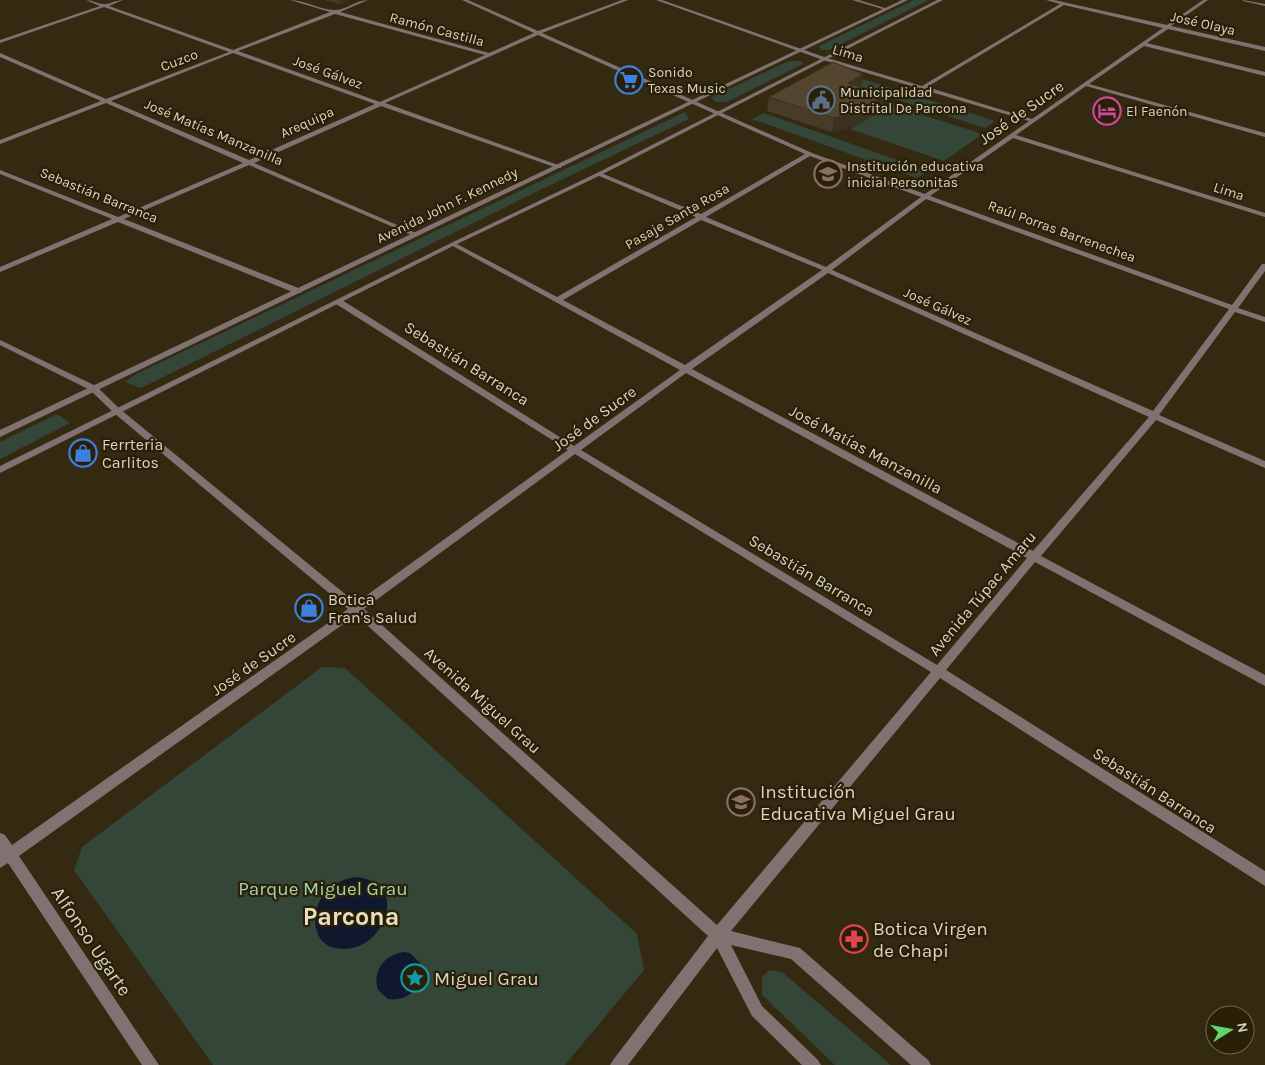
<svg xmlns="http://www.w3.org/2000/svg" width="1265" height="1065" viewBox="0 0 1265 1065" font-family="Karla,sans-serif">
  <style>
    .green { fill: #334638 }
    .water { fill: #0f182c }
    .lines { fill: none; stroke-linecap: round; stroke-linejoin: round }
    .minor { fill: #817271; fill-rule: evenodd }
    .tertiary { fill: #817271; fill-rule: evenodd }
    .wall { fill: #483c28 }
    .shaded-wall { fill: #3b3120 }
    .building { fill: #54462e; stroke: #3b3120 }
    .labels { text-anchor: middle; stroke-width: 4.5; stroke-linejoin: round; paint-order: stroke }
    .far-street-label { font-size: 14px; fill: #dad4c5; stroke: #292007 }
    .far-poi-label { font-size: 14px; fill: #dad4c5; stroke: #292007; text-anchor: start }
    .street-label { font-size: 16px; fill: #dad4c5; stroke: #292007 }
    .poi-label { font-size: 16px; fill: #dad4c5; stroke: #292007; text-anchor: start }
    .near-poi-label { font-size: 19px; fill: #dad4c5; stroke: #292007; text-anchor: start }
    .near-park-label { font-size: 19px; fill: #a2d3af; stroke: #292007 }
    .near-street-label { font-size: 19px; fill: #dad4c5; stroke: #292007 }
    .near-district-label { font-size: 25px; font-weight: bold; fill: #e9dec0; stroke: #292007 }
  </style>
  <rect width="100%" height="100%" fill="#332a11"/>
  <!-- green -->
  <path class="green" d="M914,0H929L829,50H821L819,46Z
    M789,61H801L803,64L727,102H715L711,97Z
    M841,72L995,121L985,128L849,84Z
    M891,105L983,134L944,161L850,129Z
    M685,112L689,119L542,189L141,388L125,382L136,374Z
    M764,113L928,171L917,178L752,119Z
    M57,414L70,423L0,459V442Z
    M322,667L345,668L637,934L644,970L565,1065H213L74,870L82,847Z
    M769,970L782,972L891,1065H835L762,995V977Z"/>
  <!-- water -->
  <path class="water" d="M354,877C415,880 382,959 335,948C312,943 311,913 322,897C330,886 341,880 354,877Z
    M403,952L410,953L420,963C425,985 410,1002 388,999L378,990C372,970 385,955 403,952Z"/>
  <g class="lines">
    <!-- minor -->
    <path class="minor" d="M86,0C92,0 96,3 102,4C109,5 116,0 123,0L109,6L233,50L330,12L290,0C305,0 318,9 333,10C345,11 356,0 368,0L340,12L489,53L534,33L462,0H468L538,31L622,0H628L542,33L812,153L925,194L1029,121L823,60L656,0H662L827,58L922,86L1060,4L1046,0H1054L1167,25L1203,0H1208L1171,26L1265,47V51L1168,29L1147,43L1265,72V76L1144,46L1089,84L1265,133V137L1086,86L1016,135L1265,213V217L1013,138L930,196L1232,305L1262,264H1265V271L1238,308L1265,317V322L1235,312L1159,415L1265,461V468L1156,420L1041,556L1265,675V686L1035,562L946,670L1265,871V886L940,678L731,931L800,948L928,1060L931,1065H911L791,959L731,945L762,1006L818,1060L821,1065H802L752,1016L717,948L628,1065H610L613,1060L708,936L356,615L19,856L159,1065H142L8,863L0,868V833L5,835L12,845L348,609L114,413L90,390L0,345V340L96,386L120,409L356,603L568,450L336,304V300H342L574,446L680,370L451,245V243H455L557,297L696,217L597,175V173H601L701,214L805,154L538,35L385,103L561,166V168H557L381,106L254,163L418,234V236H414L249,165L124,219L301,289V293H295L118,222L0,272V267L112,219L0,174V170L118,217L243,163L106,103L0,144V140L101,101L0,57V53L106,99L229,52L104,7L0,43V40L100,6ZM1064,5L1163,28L1032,119L927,87ZM335,14L485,55L380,102L238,51ZM233,53L375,104L249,160L111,101ZM810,156L921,197L826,267L706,217ZM926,199L1229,309L1153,411L832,270ZM701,220L822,270L685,365L563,300ZM828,273L1149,417L1033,551L692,369ZM686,373L1027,558L937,665L581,450ZM575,454L931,672L717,925L364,609Z
      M852,0H859L888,9L886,10Z"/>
    <!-- tertiary -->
    <path class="tertiary" d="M902,0H908L0,437V430Z
      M937,0H943L601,175L455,245L0,473V466L451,243L597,173Z
      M1243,0L1265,4V6L1243,1Z"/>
  </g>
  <!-- wall -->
  <path class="wall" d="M326,0H349L339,4Z
    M863,74L861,87L886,95L883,110L852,127L832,132L767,111L769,97Z"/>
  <!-- shaded-wall -->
  <path class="shaded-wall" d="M338,0H349L339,4Z
    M863,74L861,88L848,83Z
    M886,95L883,110L852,127L832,132L834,118Z"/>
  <!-- building -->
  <path class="building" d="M833,62L863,74L848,83L886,95L854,113L834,118L769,97Z"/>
  <!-- icons -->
  <defs>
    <g id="supermarket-ring" transform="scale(1.4375)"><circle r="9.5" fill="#292007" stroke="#3f7fe0" stroke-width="1.5"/><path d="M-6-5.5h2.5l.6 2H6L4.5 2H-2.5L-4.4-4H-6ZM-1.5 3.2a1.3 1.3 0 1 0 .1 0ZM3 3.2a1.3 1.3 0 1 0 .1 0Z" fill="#3f7fe0"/></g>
    <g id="civic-ring" transform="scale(1.4375)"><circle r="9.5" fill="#292007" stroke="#5c6f8a" stroke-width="1.5"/><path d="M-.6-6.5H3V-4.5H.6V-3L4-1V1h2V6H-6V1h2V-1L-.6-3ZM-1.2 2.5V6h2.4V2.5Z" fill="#5c6f8a"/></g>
    <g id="hotel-ring" transform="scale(1.4375)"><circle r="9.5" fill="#292007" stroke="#d1479c" stroke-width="1.5"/><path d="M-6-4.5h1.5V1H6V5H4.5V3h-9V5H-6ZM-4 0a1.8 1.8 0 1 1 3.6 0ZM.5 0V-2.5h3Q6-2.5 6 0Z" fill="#d1479c"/></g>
    <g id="school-ring" transform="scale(1.4375)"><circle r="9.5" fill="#292007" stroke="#8d6e63" stroke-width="1.5"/><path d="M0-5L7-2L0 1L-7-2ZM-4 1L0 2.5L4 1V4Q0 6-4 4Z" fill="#8d6e63"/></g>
    <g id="shop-ring" transform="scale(1.4375)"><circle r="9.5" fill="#292007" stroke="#3f7fe0" stroke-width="1.5"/><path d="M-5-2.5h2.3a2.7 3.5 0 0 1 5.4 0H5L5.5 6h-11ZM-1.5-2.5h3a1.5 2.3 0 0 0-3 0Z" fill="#3f7fe0"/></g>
    <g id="pharmacy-ring" transform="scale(1.4375)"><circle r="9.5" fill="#292007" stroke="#e0444e" stroke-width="1.5"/><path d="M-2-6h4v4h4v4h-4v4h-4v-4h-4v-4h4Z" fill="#e0444e"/></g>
    <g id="sight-ring" transform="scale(1.4375)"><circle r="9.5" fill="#292007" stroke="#0f9aa8" stroke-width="1.5"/><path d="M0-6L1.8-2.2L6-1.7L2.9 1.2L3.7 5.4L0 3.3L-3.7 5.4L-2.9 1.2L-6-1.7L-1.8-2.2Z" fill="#0f9aa8"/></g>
  </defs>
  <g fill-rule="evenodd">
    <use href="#supermarket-ring" x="629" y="80"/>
    <use href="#civic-ring" x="821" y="100"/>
    <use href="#hotel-ring" x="1107" y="111"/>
    <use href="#school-ring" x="828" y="174"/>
    <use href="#shop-ring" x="83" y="453"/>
    <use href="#shop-ring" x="309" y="608"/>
    <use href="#school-ring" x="741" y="802"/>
    <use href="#pharmacy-ring" x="854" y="939"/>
    <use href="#sight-ring" x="415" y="978"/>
  </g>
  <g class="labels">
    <!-- far-street labels -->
    <g class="far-street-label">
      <text transform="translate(1203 23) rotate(13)" y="5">José Olaya</text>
      <text transform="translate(437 29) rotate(15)" y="5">Ramón Castilla</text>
      <text transform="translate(848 53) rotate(17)" y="5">Lima</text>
      <text transform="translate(179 60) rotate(-21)" y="5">Cuzco</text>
      <text transform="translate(328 72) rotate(20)" y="5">José Gálvez</text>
      <text transform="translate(307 122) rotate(-24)" y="5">Arequipa</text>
      <text transform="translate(214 132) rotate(23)" y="5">José Matías Manzanilla</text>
      <text transform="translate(1229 191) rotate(18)" y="5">Lima</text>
      <text transform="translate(99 195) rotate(22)" y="5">Sebastián Barranca</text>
      <text transform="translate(447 205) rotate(-26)" y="5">Avenida John F. Kennedy</text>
      <text transform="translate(677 216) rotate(-30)" y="5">Pasaje Santa Rosa</text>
      <text transform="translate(1062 231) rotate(20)" y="5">Raúl Porras Barrenechea</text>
      <text transform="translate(938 306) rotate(24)" y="5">José Gálvez</text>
    </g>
    <!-- far-poi labels -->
    <g class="far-poi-label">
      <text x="648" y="77">Sonido<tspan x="648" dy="16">Texas Music</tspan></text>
      <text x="840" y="97">Municipalidad<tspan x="840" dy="16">Distrital De Parcona</tspan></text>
      <text x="1126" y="116">El Faenón</text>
      <text x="847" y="171">Institución educativa<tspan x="847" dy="16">inicial Personitas</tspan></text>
    </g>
    <!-- street labels -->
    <g class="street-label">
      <text transform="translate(1021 112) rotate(-35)" y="6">José de Sucre</text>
      <text transform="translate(467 363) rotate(32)" y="6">Sebastián Barranca</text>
      <text transform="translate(594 418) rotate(-36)" y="6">José de Sucre</text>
      <text transform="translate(866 449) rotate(28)" y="6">José Matías Manzanilla</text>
      <text transform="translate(812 575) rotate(31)" y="6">Sebastián Barranca</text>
      <text transform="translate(982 593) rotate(-50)" y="6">Avenida Túpac Amaru</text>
      <text transform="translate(253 663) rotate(-35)" y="6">José de Sucre</text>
      <text transform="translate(483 700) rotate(42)" y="6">Avenida Miguel Grau</text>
      <text transform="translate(1155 790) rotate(33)" y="6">Sebastián Barranca</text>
    </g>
    <!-- poi labels -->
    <g class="poi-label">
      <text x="102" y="450">Ferrteria<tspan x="102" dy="18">Carlitos</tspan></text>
      <text x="328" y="605">Botica<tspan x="328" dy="18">Fran's Salud</tspan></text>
    </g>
    <!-- near-poi labels -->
    <g class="near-poi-label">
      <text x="760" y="798">Institución<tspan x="760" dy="22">Educativa Miguel Grau</tspan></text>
      <text x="873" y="935">Botica Virgen<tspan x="873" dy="22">de Chapi</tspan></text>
      <text x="434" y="985">Miguel Grau</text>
    </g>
    <!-- near-park labels -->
    <g class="near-park-label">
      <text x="323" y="895">Parque Miguel Grau</text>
    </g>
    <!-- near-street labels -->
    <g class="near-street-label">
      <text transform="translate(92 941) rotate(56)" y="7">Alfonso Ugarte</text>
    </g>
    <!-- near-district labels -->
    <g class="near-district-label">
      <text x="351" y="925">Parcona</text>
    </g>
  </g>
  <!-- north arrow -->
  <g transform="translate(1230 1030) rotate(79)"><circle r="24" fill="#292007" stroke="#706853"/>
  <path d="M0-4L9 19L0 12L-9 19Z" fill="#60d56a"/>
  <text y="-8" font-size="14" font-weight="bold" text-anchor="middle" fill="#dad4c5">N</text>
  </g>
</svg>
